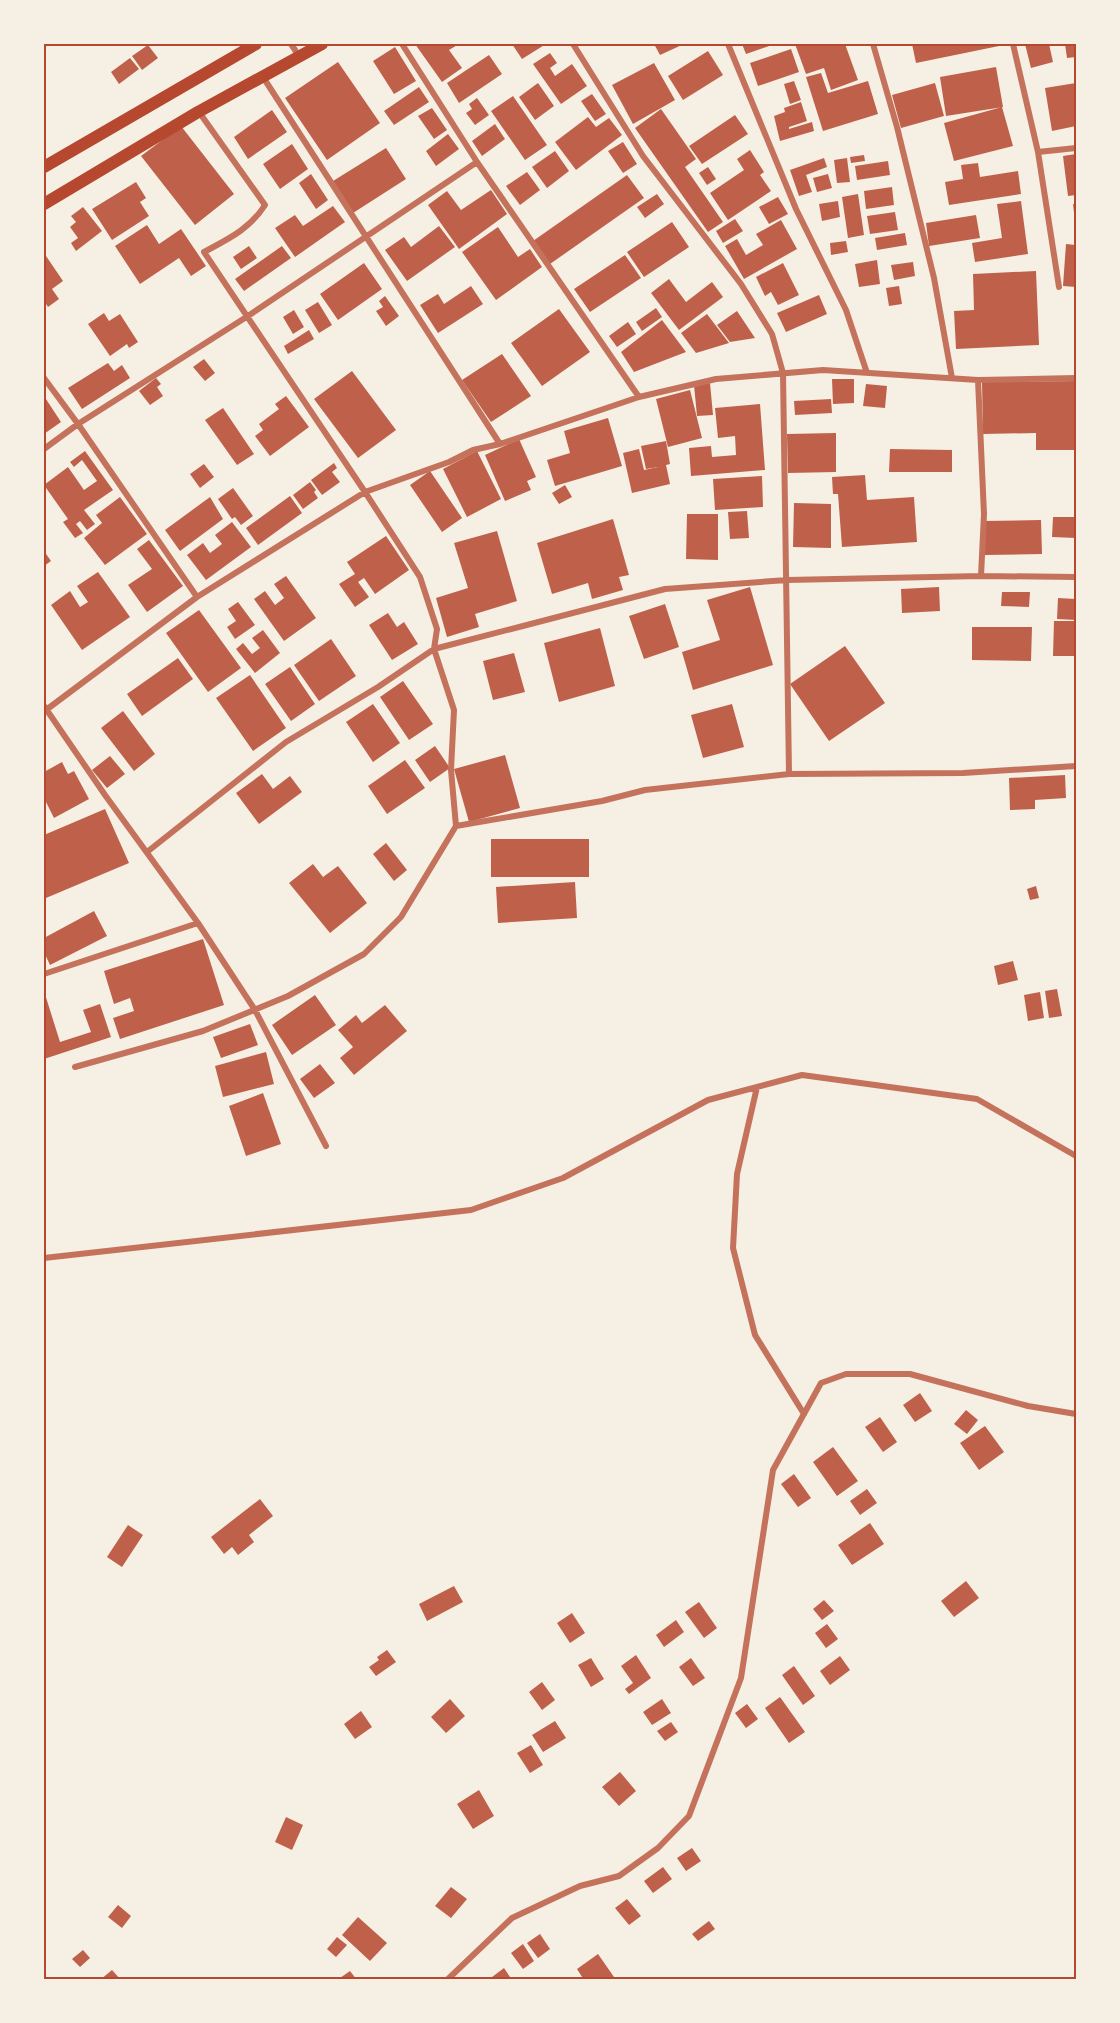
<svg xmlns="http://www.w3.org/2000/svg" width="1120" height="2023" viewBox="0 0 1120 2023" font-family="'Times New Roman',serif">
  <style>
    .building { fill: #bf614a }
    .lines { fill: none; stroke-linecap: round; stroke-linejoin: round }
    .minor { stroke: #c5725c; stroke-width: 6 }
    .secondary { stroke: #b5482f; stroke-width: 12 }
    .neatline { fill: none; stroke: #b5482f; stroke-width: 2 }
  </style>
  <rect width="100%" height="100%" fill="#f6efe4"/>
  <!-- building -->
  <path class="building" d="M415,44H459L449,50L462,68L442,82Z
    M512,44H546L522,59Z
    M654,44H684L660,55Z
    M742,44H775L746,54Z
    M795,44H845L858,80L831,90L824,68L806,74Z
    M912,44H998L999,46L916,63Z
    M1025,44H1049L1053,62L1031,68Z
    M1065,44H1076V57L1067,58Z
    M148,45L158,58L142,70L132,56Z
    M395,47L416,81L394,94L373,61Z
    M791,49L799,72L758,86L750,63Z
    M708,51L723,75L683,100L668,76Z
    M550,53L557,63L550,68L555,76L572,64L587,86L561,104L533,64Z
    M489,55L502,74L459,103L447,83Z
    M130,58L139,69L119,84L111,72Z
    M338,62L380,123L327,160L285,98Z
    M654,63L675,100L633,124L612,85Z
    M996,67L1003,107L946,116L940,77Z
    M821,73L828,93L868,81L878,114L823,131L806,77Z
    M794,81L801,100L790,104L784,84Z
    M538,83L554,106L535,120L519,97Z
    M935,83L944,116L901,128L892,95Z
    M1076,83V126L1052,131L1045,88Z
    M419,87L429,102L394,125L384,111Z
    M592,94L606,114L595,121L581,101Z
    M513,96L547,145L525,160L491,111Z
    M477,98L489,115L475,125L466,113L472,109L469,104Z
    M801,102L807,121L789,127V129L812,122L814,131L780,141L774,116L785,112L784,108Z
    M1002,107L1013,146L954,161L944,123Z
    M432,108L447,130L434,139L418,116Z
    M661,109L696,159L685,167L723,222L708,232L635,128Z
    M272,110L287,132L248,159L234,137Z
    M735,115L748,134L702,164L689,146Z
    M588,117L596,127L609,118L622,135L576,170L555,142Z
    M495,124L505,139L482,156L472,141Z
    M181,126L234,194L195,225L141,156Z
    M448,134L459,149L436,166L426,151Z
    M623,142L637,164L623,173L608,151Z
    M292,144L308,169L280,189L263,164Z
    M386,148L406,179L353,213L333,181Z
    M750,150L764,172L760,175L771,191L728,220L710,193L744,170L737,159Z
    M555,151L569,171L547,188L532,167Z
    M1076,154V195L1068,196L1063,156Z
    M864,155L865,161L851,163L850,157Z
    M824,158L827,167L806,175L812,192L799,196L790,170Z
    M847,158L850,182L837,183L834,160Z
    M888,161L890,175L857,180L855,166Z
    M978,163L980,177L1018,171L1021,194L949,205L945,182L963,179L961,165Z
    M708,167L716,179L707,185L699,173Z
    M527,172L540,190L520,205L506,186Z
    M311,174L328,200L316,209L299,183Z
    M828,174L832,188L817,192L813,178Z
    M627,175L644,198L550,264L533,241Z
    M136,182L146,198L140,202L149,216L112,240L92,209Z
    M892,187L894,205L866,209L864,191Z
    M491,190L507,214L459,249L428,205L447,191L461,210Z
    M657,194L664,204L645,218L637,207Z
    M858,194L864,235L848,238L842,197Z
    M778,197L788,214L769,224L759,207Z
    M838,201L840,217L822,221L819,204Z
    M1021,201L1028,254L975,262L972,243L1002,238L997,204Z
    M1073,204H1076V220L1075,221Z
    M333,206L345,222L295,257L275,228L295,215L303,226Z
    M83,207L102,231L76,251L71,243L78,238L70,227L76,222L71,216Z
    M895,212L898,230L870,234L867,216Z
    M976,215L980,238L929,246L926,223Z
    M735,219L743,231L723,243L716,231Z
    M781,220L797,249L744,279L725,246L737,239L746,255L763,245L756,234Z
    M672,222L689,247L644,277L627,252Z
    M147,225L159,244L181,229L206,266L191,276L179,258L140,284L115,246Z
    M439,226L455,247L407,281L385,250L404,237L411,247Z
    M498,227L518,257L530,249L542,267L496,300L462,252Z
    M905,233L907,245L877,250L875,238Z
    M846,241L848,252L831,255L830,243Z
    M1066,244L1076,245V287L1063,286Z
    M249,246L257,258L241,269L233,257Z
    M282,246L291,258L244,291L235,279Z
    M44,253L63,281L52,289L59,299L48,307L44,301Z
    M625,255L641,278L590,312L574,289Z
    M877,260L880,284L859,287L855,264Z
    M913,262L915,276L894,280L891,265Z
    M364,263L382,289L338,320L320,294Z
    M783,263L799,295L778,305L771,292L765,296L756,277Z
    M1036,271L1039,345L956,349L954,311L974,310L973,274Z
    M669,279L686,302L712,282L723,297L679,330L651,293Z
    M471,286L483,304L438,333L420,305L438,294L444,304Z
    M899,286L902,304L889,306L886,288Z
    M819,295L827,314L786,332L777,313Z
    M385,296L399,316L386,326L376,311L383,307L379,301Z
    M318,302L332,325L319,333L305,310Z
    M656,308L662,317L642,331L636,322Z
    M559,309L590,352L542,386L511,343Z
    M294,310L304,327L293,334L283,317Z
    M737,311L755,338L730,342L717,325Z
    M104,313L109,321L120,314L138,342L129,348L127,344L110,356L88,324Z
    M707,314L729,343L696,353L681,333Z
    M662,320L686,352L634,372L621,352Z
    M628,322L636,334L617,347L609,336Z
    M309,330L314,339L288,354L284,346Z
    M502,354L531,396L491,422L462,380Z
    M204,359L215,373L205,381L193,367Z
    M108,363L114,371L122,365L130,378L82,409L68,388Z
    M352,371L396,430L358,458L314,399Z
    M156,378L161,384L157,387L163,396L150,405L139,391Z
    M832,379H854V403L833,404Z
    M1076,381V450H1036V433L983,434L982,382Z
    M710,383L713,415L697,416L694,385Z
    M866,384L887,386L885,408L863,406Z
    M690,390L702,438L668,447L656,399Z
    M44,396L61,422L44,434Z
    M286,396L309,427L270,456L255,436L263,430L259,424L279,409L275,404Z
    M831,399L832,413L795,415L794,401Z
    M760,404L765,470L691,476L689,448L711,446L712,457L736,455L735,436L718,438L715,408Z
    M223,408L254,454L237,465L205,420Z
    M608,418L622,466L555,486L547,460L570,453L564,431Z
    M836,433V472L788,473L787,434Z
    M519,439L536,477L527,481L531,490L505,501L485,455Z
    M666,441L670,464L666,465L670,484L632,493L623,453L639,449L644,470L658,467L646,469L641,446Z
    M890,449L952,450V472H889Z
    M85,451L113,490L84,510L95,524L87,530L80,521L76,524L83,533L75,538L63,522L68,519L44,485L68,467L84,490L97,481L82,460L74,467L70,462Z
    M477,451L501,499L467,517L443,469Z
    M334,463L337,468L332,472L340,482L322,495L311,480Z
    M204,464L214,477L200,488L190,474Z
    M430,471L462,518L442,532L410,485Z
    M865,475L867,500L914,497L917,542L842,547L838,494H833L832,477Z
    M762,476L763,507L715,510L713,479Z
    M310,482L316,490L314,492L318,498L303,509L293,495Z
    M565,485L572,497L559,504L552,493Z
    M233,488L253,516L241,525L235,517L232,519L218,499Z
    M290,496L302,513L258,545L246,528Z
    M120,497L147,534L105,565L84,538L102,523L96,515Z
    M210,497L223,519L180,551L165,530Z
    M794,503L831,504V548L793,547Z
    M747,511L749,538L730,539L728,512Z
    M687,514H718V560L686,559Z
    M1053,517H1076V538L1052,537Z
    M613,519L629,575L619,577L623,590L592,599L588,583L552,594L537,543Z
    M1041,520L1042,554L985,555L984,521Z
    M232,522L251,547L206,580L187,555L203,543L210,553L222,544L215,535Z
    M497,531L517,601L475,614L479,627L447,637L436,598L468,588L454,543Z
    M386,536L409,570L375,594L364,578L358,582L369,597L355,607L339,584L355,574L347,562Z
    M149,540L183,586L147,612L128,585L152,569L137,549Z
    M44,551L51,561L44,566Z
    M98,572L130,617L82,650L51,605L70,591L80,607L88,602L77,586Z
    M286,576L316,618L284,641L254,599L265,591L275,605L284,598L274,584Z
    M750,587L773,665L693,690L682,652L720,640L707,600Z
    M939,587L940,611L902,613L901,589Z
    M1002,592H1030L1029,607L1001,606Z
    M1058,598L1076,599V620L1057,619Z
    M238,602L255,625L235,639L227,627L236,621L228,609Z
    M665,604L679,647L644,659L629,616Z
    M199,610L241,668L208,692L166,633Z
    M388,613L397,627L404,622L418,644L392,660L369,625Z
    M1054,621H1076V656H1053Z
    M972,627H1032L1031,661L972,660Z
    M600,628L615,686L559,702L544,643Z
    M263,630L280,653L255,673L236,649L243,643L252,654L260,648L252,638Z
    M331,639L356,676L319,701L294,665Z
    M845,646L885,703L829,741L790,684Z
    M514,653L525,692L493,700L483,661Z
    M178,658L193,679L142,716L127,694Z
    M290,667L315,704L291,721L265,684Z
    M250,675L286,728L253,751L216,698Z
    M403,681L433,724L409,740L380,697Z
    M373,704L400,743L373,762L346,722Z
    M732,704L744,747L703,758L691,715Z
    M123,711L155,754L134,771L101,728Z
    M435,746L450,768L430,782L415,760Z
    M505,755L520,808L469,822L454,769Z
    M110,756L125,774L107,788L92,770Z
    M405,760L425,788L387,814L368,786Z
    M62,762L68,774L74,771L89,799L54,818L44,798V772Z
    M262,774L273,789L290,776L302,792L259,824L236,793Z
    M1065,775L1066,798L1035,800V809L1010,810L1009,778Z
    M105,809L129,863L46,898L44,891V835Z
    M491,839H589V877H491Z
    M386,843L407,870L394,881L373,854Z
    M313,864L323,877L338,866L367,903L330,933L289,883Z
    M575,882L577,918L498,923L496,887Z
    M1036,886L1039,898L1030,900L1027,889Z
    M94,911L107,936L50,965L44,952V938Z
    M203,939L224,1005L120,1039L113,1018L134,1011L130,998L114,1004L104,971Z
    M1013,961L1018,980L998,985L994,966Z
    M1057,989L1062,1016L1049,1018L1045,991Z
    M44,991L60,1042L91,1032L83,1010L100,1004L111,1037L44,1059Z
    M1040,992L1044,1018L1028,1021L1024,995Z
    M315,995L336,1025L292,1055L272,1025Z
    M385,1005L407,1031L354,1075L340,1058L353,1047L338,1030L356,1015L362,1023Z
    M250,1024L258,1045L221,1058L213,1037Z
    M266,1052L274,1084L223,1097L215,1066Z
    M320,1064L335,1083L314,1098L300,1079Z
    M263,1093L281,1144L246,1156L229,1106Z
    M920,1393L932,1411L915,1422L903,1405Z
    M966,1410L978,1420L967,1434L954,1424Z
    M880,1417L897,1442L883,1452L865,1427Z
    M985,1426L1004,1452L979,1470L960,1443Z
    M833,1447L858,1481L837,1496L813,1462Z
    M794,1474L811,1498L798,1507L781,1484Z
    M867,1489L877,1503L860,1515L850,1501Z
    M260,1499L273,1516L249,1535L254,1542L238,1555L232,1547L224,1554L211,1537Z
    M870,1523L884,1544L852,1565L838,1545Z
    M128,1525L143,1535L122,1567L107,1557Z
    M966,1581L979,1598L954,1617L941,1601Z
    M454,1586L463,1602L427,1621L419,1604Z
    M824,1600L834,1611L822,1620L813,1609Z
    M699,1602L717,1628L704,1638L685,1612Z
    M572,1613L585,1633L570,1643L557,1623Z
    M676,1620L684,1632L664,1647L656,1635Z
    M827,1624L838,1639L826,1648L815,1633Z
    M387,1650L396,1662L376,1676L369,1667L379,1660L377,1657Z
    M636,1655L651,1678L629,1694L625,1689L633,1683L621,1666Z
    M840,1656L850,1670L830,1685L820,1671Z
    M591,1658L604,1679L591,1687L578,1665Z
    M691,1658L705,1678L693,1686L679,1667Z
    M794,1666L815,1696L803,1705L782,1675Z
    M542,1682L555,1700L542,1710L529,1692Z
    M780,1697L805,1732L789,1743L765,1708Z
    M450,1699L465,1716L446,1733L431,1717Z
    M662,1699L671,1713L652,1725L643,1712Z
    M747,1704L758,1719L746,1728L735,1713Z
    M361,1711L372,1727L355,1739L344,1724Z
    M555,1721L566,1738L543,1752L532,1735Z
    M671,1722L678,1732L665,1741L657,1731Z
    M531,1745L543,1765L530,1773L517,1753Z
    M620,1772L636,1791L619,1806L602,1787Z
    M479,1790L494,1816L473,1829L457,1804Z
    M286,1817L303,1825L292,1850L275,1842Z
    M692,1848L701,1861L686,1871L677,1858Z
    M663,1867L672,1879L653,1893L644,1881Z
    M451,1887L467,1899L451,1918L435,1906Z
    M627,1899L641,1916L629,1925L615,1908Z
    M118,1905L131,1916L122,1928L108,1917Z
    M358,1917L387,1943L370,1961L342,1935Z
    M709,1921L715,1929L698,1941L692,1934Z
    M540,1934L550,1949L538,1958L527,1943Z
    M337,1937L347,1945L336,1957L327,1949Z
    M523,1944L534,1961L523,1969L511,1953Z
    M83,1950L90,1958L80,1967L72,1959Z
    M598,1954L614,1977L610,1980H584L577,1969Z
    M504,1968L512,1980H488Z
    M112,1970L121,1980H100Z
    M350,1971L357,1980H341L340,1978Z"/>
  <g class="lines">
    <!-- minor -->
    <path class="minor" d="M291,44L299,56
      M402,44L477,162L639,397
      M573,44L643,156L741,284L772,334L783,373L789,774
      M728,44L796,209L846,310L867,373
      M873,44L897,127L934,278L952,378
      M1013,44L1038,152L1059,287
      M263,77L500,444
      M199,112L265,205C250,229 228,239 204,252L365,492L420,577L437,629L434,649L454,710L451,770L456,826
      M1038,152L1076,148
      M44,378L78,424L197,597
      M978,380L984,514L981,576
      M44,449L78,424L248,316L477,162
      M44,706L105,795L198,923L255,1010L326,1146
      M46,710L197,597L365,492L449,462L473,450L500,444L639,397L716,379L823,370L978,380L1076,378
      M147,852L286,742L378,687L434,649L665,589L787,580L981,576L1076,577
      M44,974L198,923
      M75,1067L203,1031L288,996L364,954L401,917L456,826L602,801L645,790L789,774L963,773L1076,766
      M757,1087L737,1174L733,1248L755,1335L804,1414
      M44,1258L471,1210L563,1178L708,1100L802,1075L977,1099L1076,1156
      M447,1980L512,1918L580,1886L619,1876L658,1848L689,1816L741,1678L773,1470L821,1383L846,1374H910L1028,1406L1076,1414"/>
    <!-- secondary -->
    <path class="secondary" d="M44,167L256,44
      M44,204L198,112L322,44"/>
  </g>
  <!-- border -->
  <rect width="1120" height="2023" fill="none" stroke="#f6efe4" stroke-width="90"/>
  <rect x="45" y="45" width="1030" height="1933" class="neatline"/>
</svg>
